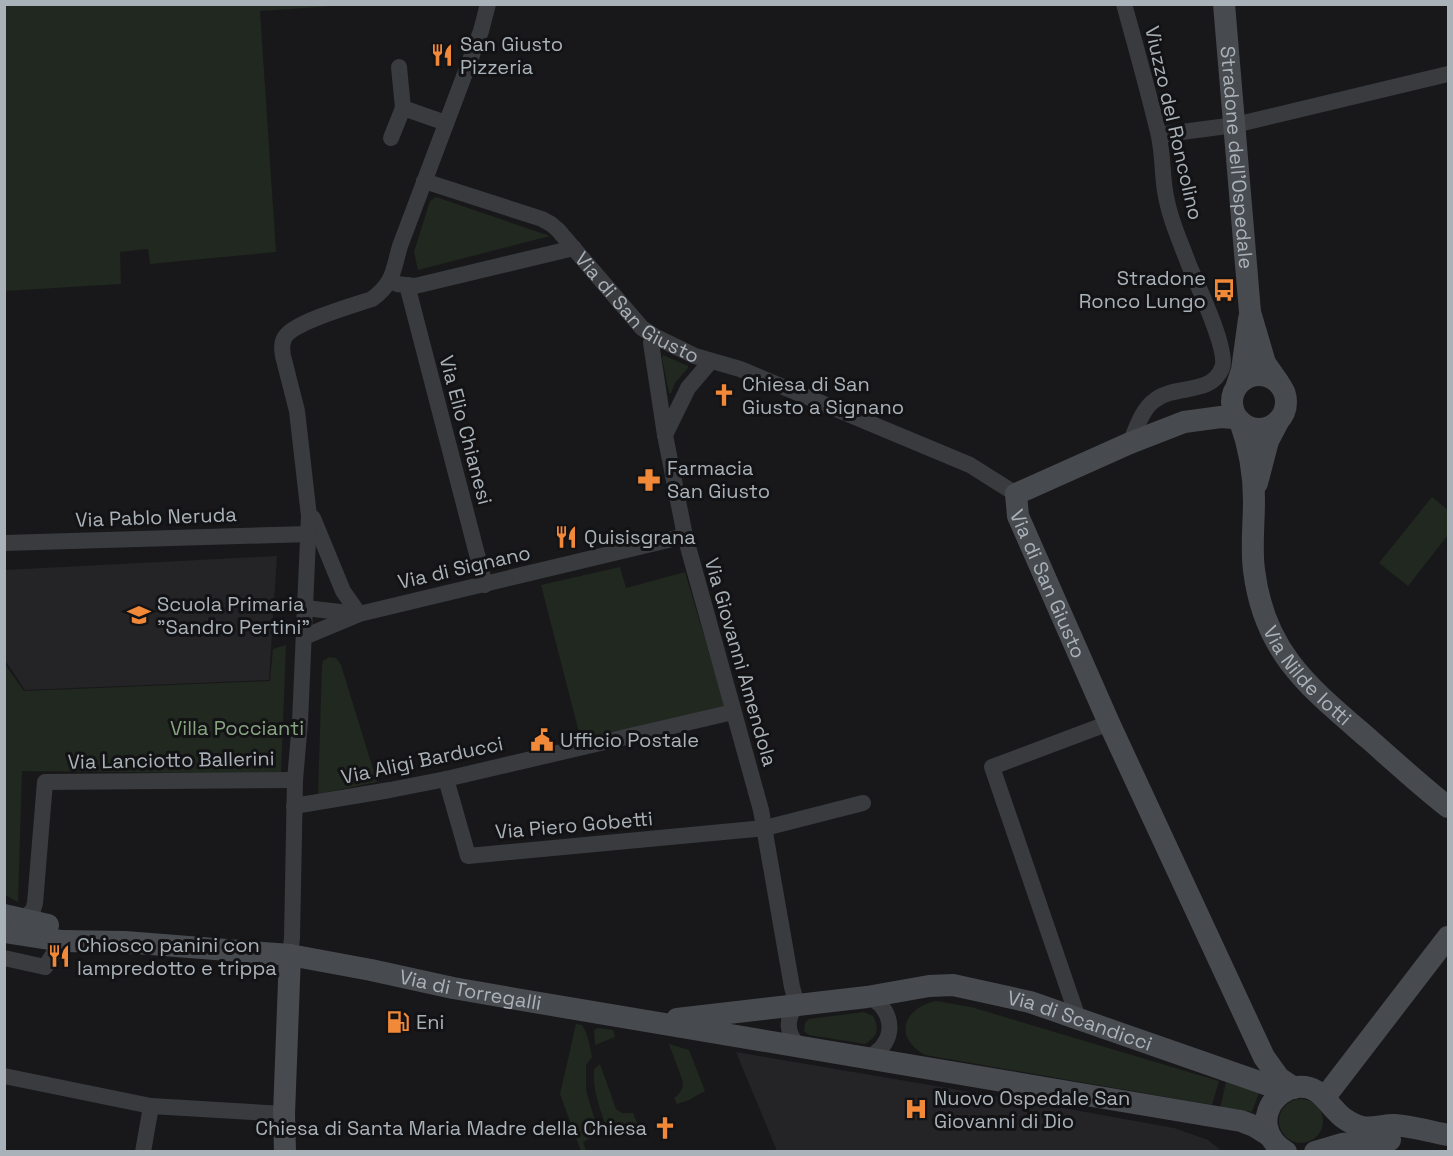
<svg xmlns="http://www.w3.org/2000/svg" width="1453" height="1156" viewBox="0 0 1453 1156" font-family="'Space Grotesk',sans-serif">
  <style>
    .built { fill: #242427 }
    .green { fill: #20281f }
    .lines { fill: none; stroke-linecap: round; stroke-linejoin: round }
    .street { stroke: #393b3f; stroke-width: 16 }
    .secondary { stroke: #474a4f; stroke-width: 22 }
    .labels { text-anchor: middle; stroke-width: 6; stroke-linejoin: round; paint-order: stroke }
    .poi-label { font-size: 20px; fill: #aab2b9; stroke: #131315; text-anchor: start }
    .street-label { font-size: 20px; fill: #aab2b9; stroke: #131315 }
    .park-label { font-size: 20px; fill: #87a481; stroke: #131315 }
  </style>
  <rect width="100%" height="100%" fill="#18181a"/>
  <!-- built -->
  <path class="built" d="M277,556L269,680L25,690L5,660V570Z
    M736,1052L1030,1102L1174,1128L1208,1140L1222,1151H777Z"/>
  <!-- green -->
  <path class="green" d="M4,5H350L260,11L276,252L150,264L148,249L120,252L121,284L5,291Z
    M436,197L550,236L418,270L414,252L430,201Z
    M663,355L688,366V368L675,383L671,393H669L662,358Z
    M1432,497L1448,510V535L1408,586L1379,563Z
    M620,567L626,588L685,572L725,706L581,740L541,585Z
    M286,645L281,774L22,771L18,902L5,895L4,663L24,691L270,681L273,649Z
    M329,657L336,658L341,665L377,782L318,794L322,666L323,661Z
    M936,1001L971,1007L1219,1081L1212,1105L925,1055C893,1037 903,1008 936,1001Z
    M864,1012L873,1016C880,1029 877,1037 865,1044L809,1035L804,1031L805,1023L809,1019Z
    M576,1024L582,1025C588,1034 590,1046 592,1057L586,1065V1090L598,1131V1135L583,1142L586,1151H581L560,1094Z
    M598,1028L613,1030L615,1037L595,1045L594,1030Z
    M669,1044L689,1050L705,1091L689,1100L677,1104L674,1098C680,1094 683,1089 683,1082Z
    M600,1064L616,1109L622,1113H633L638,1125L613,1134L610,1133L607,1130C601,1111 592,1090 594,1069Z
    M1226,1082L1259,1093L1252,1112L1229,1108L1220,1109Z
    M1279 1121a22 22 0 1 1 44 0a22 22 0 1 1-44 0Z"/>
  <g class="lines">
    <!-- street -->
    <g class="street">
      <path d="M1124,4C1136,47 1148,90 1158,132C1163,152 1162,172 1165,191C1169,217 1180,241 1189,265C1197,284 1229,351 1222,368C1211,396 1175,384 1155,400C1142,409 1136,429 1130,443"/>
      <path d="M399,67L403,108"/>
      <path d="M1159,135L1235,125L1448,74"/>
      <path d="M391,138L403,108L446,123"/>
      <path id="s1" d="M424,181L542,219L551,224L558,230L642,328L654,336L695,356L740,369L970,465L1016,494"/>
      <path d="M397,284L415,286L574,248"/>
      <path d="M407,285L485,585"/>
      <path d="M654,336L651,343L665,435L685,536L761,810L792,987L797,1005C785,1019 786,1034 800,1047"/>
      <path d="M665,435L688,388L711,361"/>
      <path d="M313,518L343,591L359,614"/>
      <path d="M4,543L309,534"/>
      <path d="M305,608L358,614"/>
      <path d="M304,637L359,614L685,536"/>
      <path d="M446,779L468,856L765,828L863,803"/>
      <path d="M294,806L390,790L446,779L733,712"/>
      <path d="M23,920L33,910L35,903L45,782L295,780"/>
      <path d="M290,955L292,938L295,780L300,722L309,516L297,411L283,356C282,350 281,343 285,337C294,322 354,305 372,299C394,283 393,270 400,246L481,31L488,4"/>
      <path d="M4,958L45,967L62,941"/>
      <path d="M1078,1018L992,767L1109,723"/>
      <path d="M867,1059C872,1055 878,1052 882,1047C897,1029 888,1004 867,997"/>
      <path d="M4,1076L151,1106L284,1114"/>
      <path d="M143,1152L151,1106"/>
    </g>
    <!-- secondary -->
    <g class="secondary">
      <path id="s2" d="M1224,4L1250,312L1265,363L1279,383"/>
      <circle cx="1259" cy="402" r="27"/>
      <path d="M1237,385L1242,370L1249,319"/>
      <path id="s3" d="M1240,421L1233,418L1221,417L1184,422L1130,443L1016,494L1018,516L1109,723L1264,1057L1279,1078L1294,1088"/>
      <path id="s4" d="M1240,421C1249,446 1254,475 1254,501C1254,524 1251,547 1254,570C1264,653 1310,688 1369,739C1395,762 1421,786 1448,807"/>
      <path d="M1257,483L1268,441L1279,420"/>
      <path d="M4,915L48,925"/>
      <path id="s5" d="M4,932L62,941L125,942L290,955L371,970L453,988L516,999L1241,1121L1254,1126L1270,1136"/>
      <path id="s6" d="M677,1019L867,997L929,986L953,985L1030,1002L1285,1091"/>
      <path d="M1325,1097L1448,937"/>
      <path d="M285,1152L284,1114L290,955"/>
      <path d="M1286,1152C1276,1146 1269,1138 1267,1127C1265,1116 1269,1105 1277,1097C1282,1092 1289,1088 1297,1087C1319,1085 1324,1100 1338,1113C1343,1119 1354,1125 1362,1127C1372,1129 1383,1125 1394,1125C1411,1126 1432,1132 1448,1135"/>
      <path d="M1315,1152L1342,1144L1390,1140"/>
    </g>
  </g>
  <!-- icons -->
  <defs>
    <g id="restaurant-bare" transform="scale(1.8)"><path d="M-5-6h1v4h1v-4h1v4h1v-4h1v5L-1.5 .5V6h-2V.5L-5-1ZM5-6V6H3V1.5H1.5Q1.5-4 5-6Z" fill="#f28938" stroke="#131315" stroke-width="2.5" paint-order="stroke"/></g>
    <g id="bus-bare" transform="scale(1.8)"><path d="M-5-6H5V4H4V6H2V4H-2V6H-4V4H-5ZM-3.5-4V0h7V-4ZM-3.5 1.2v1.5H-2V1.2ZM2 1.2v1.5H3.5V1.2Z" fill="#f28938" stroke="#131315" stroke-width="2.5" paint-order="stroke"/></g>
    <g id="church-bare" transform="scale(1.8)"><path d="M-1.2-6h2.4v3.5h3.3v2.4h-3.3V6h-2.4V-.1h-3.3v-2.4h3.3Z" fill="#f28938" stroke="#131315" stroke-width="2.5" paint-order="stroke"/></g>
    <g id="pharmacy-bare" transform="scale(1.8)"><path d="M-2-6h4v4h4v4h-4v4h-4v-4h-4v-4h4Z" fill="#f28938" stroke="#131315" stroke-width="2.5" paint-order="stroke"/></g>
    <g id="school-bare" transform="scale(1.8)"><path d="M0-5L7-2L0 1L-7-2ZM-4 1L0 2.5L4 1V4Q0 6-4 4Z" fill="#f28938" stroke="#131315" stroke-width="2.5" paint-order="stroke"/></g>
    <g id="civic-bare" transform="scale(1.8)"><path d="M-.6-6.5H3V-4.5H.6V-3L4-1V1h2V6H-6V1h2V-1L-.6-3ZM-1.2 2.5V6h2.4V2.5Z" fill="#f28938" stroke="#131315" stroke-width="2.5" paint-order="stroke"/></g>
    <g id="fuel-bare" transform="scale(1.8)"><path d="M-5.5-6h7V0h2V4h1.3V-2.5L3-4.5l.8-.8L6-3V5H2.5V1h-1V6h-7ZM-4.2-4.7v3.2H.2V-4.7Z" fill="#f28938" stroke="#131315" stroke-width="2.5" paint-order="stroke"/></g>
    <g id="hospital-bare" transform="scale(1.8)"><path d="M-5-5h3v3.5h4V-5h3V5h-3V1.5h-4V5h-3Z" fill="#f28938" stroke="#131315" stroke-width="2.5" paint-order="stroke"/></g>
  </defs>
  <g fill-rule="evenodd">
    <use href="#restaurant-bare" x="442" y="55"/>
    <use href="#bus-bare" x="1224" y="290"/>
    <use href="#church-bare" x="724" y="395"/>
    <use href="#pharmacy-bare" x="649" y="480"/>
    <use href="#restaurant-bare" x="566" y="537"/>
    <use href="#school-bare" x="139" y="615"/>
    <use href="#civic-bare" x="542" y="740"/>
    <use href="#restaurant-bare" x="59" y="956"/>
    <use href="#fuel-bare" x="398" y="1022"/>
    <use href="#hospital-bare" x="916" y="1109"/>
    <use href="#church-bare" x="665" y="1128"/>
  </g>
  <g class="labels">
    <!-- poi labels -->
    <g class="poi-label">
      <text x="460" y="51">San Giusto<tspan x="460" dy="23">Pizzeria</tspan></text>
      <text x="1206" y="285" text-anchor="end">Stradone<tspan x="1206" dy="23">Ronco Lungo</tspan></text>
      <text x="742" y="391">Chiesa di San<tspan x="742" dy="23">Giusto a Signano</tspan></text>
      <text x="667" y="475">Farmacia<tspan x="667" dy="23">San Giusto</tspan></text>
      <text x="584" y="544">Quisisgrana</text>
      <text x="157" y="611">Scuola Primaria<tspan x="157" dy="23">"Sandro Pertini"</tspan></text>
      <text x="560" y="747">Ufficio Postale</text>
      <text x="77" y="952">Chiosco panini con<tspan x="77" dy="23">lampredotto e trippa</tspan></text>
      <text x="416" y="1029">Eni</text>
      <text x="934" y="1105">Nuovo Ospedale San<tspan x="934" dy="23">Giovanni di Dio</tspan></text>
      <text x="647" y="1135" text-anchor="end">Chiesa di Santa Maria Madre della Chiesa</text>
    </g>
    <!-- street labels -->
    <g class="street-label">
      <text transform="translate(1174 123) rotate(77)" y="7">Viuzzo del Roncolino</text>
      <text dy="7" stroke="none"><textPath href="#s2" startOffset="154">Stradone dell'Ospedale</textPath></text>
      <text dy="7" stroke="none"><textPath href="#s1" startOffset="256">Via di San Giusto</textPath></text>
      <text transform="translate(466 430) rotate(75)" y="7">Via Elio Chianesi</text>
      <text transform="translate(156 517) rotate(-2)" y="7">Via Pablo Neruda</text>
      <text transform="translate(464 567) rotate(-13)" y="7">Via di Signano</text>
      <text dy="7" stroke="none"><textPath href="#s3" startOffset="336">Via di San Giusto</textPath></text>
      <text transform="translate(741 662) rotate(74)" y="7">Via Giovanni Amendola</text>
      <text dy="7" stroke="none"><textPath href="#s4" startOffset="272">Via Nilde Iotti</textPath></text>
      <text transform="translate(171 760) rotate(-1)" y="7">Via Lanciotto Ballerini</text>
      <text transform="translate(422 760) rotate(-12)" y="7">Via Aligi Barducci</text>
      <text transform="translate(574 825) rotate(-5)" y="7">Via Piero Gobetti</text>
      <text dy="7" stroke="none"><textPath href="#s5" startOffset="471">Via di Torregalli</textPath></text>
      <text dy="7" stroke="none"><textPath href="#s6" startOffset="410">Via di Scandicci</textPath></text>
    </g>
    <!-- park labels -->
    <g class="park-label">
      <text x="237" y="735">Villa Poccianti</text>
    </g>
  </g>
  <!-- border -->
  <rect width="1453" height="1156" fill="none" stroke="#aab2b9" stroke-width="12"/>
</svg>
